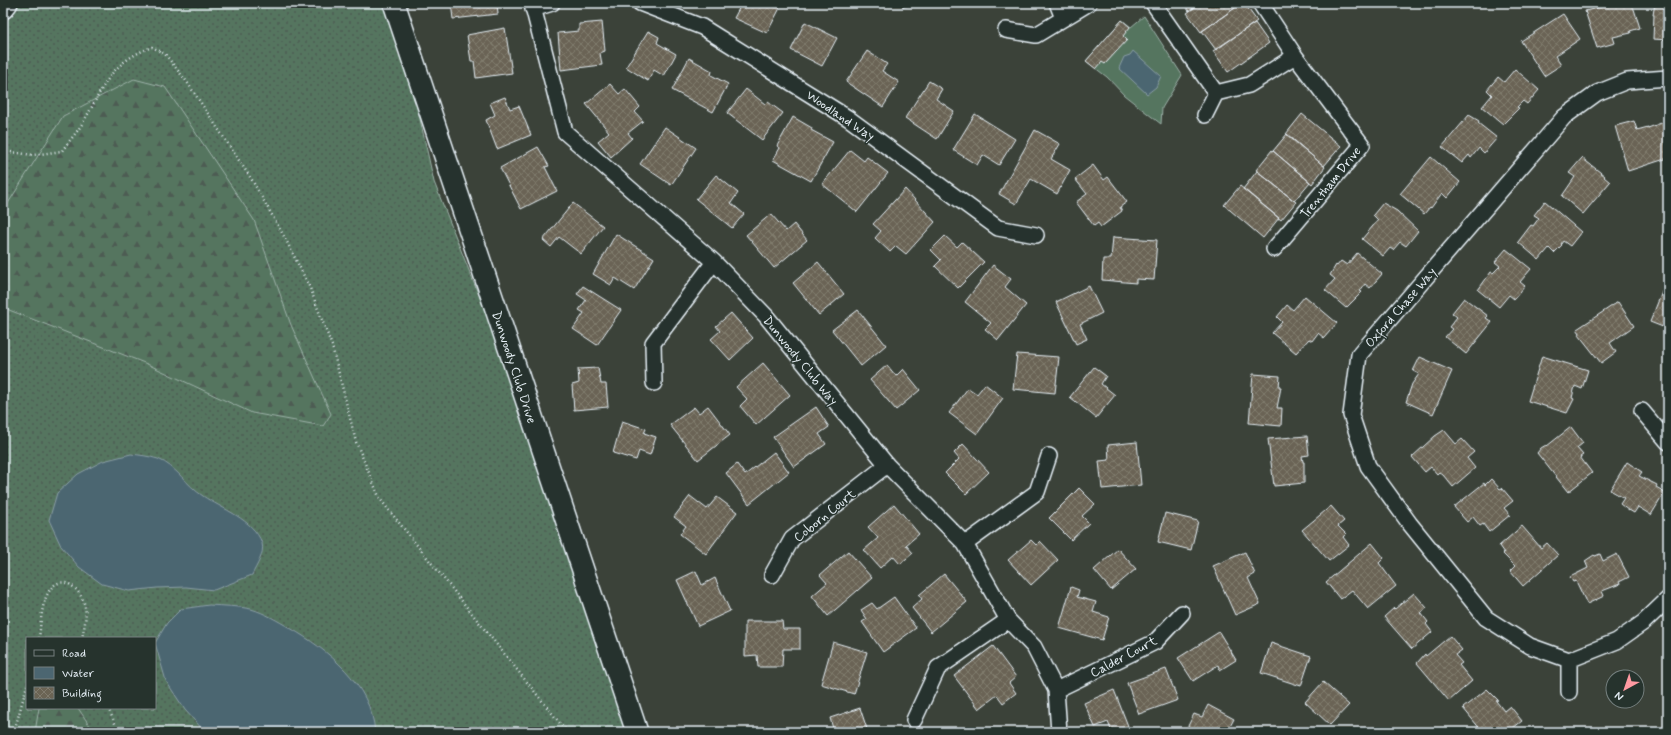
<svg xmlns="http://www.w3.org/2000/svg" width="1671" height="735" viewBox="0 0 1671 735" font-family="Mynerve,sans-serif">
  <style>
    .grass { fill: url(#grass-dots); stroke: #9eb3ab; fill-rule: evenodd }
    .forest { fill: url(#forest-firs); stroke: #9eb3ab }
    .pitch { fill: #55755e; stroke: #9eb3ab }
    .water { fill: #4c6671; stroke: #8a9ea7 }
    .building { fill: url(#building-cross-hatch); stroke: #e8f1f8 }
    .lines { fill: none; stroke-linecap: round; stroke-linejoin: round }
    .street-casing { stroke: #e8f1f8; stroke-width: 18 }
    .secondary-casing { stroke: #e8f1f8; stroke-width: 24 }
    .path { stroke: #e8f1f8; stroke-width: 2.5; stroke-dasharray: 1 3; stroke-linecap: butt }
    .street { stroke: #26332d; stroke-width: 15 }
    .secondary { stroke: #26332d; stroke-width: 21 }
    .labels { text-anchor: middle; stroke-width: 3; stroke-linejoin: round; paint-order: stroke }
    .street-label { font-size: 13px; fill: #e8f1f8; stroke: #26332d }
  </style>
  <defs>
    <pattern id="grass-dots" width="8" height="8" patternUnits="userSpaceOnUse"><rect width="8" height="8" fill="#55755e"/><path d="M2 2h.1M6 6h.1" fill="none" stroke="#4d5c53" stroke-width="1.8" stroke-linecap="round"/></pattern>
    <pattern id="forest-firs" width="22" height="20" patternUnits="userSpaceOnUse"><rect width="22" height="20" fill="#55755e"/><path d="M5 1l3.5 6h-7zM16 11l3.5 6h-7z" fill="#4d5c53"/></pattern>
    <pattern id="building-cross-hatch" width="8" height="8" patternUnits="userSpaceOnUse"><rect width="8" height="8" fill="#6b6454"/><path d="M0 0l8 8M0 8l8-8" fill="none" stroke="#807b6d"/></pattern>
  </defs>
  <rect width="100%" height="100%" fill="#3b4239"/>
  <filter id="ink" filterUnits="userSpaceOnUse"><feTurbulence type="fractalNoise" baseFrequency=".025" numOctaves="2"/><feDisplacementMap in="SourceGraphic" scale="8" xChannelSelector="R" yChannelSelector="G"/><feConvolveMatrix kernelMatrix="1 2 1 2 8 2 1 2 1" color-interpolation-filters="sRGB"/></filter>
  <g filter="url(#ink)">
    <!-- grass -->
    <path class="grass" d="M3,3H394L434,182L559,498L635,732H3ZM27,638H155V708H27Z"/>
    <!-- forest -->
    <path class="forest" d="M134,79L165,87L254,220L291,325L331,414L323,426L252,413L147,364L9,310L3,300V217L7,205L63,116Z
      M39,708H78L94,732H35Z"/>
    <!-- pitch -->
    <path class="pitch" d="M1144,16L1182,75L1162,108L1161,124L1124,95L1107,77L1086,61L1122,20L1131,27Z"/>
    <!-- water -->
    <path class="water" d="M1133,51L1161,76L1156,87L1147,94L1119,68L1124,57L1130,55Z
      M131,454C139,455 149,456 158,459C176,466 187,486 203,496C222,509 253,519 262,543C265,554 256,566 252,575L214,590L186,587L157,588L129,591L102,584L79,567L61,546L49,520L57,493L78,474L103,461Z
      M209,605C223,606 238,606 251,609C265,613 278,621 290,628C328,650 371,684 375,732H205L185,710L166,681L155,643L167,623L181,609Z"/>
    <!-- building -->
    <path class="building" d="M451,3H497L498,14L453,19Z
      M711,3H720L717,7Z
      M742,3H769L780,8L767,33L734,18Z
      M902,3H916L903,7Z
      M902,3H916L903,7Z
      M1183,3H1201L1189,11Z
      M1201,3H1242L1201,32L1187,13Z
      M1242,3H1244L1257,21L1216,50L1202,31Z
      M1618,3H1632L1640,28L1630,31L1631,33L1613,37L1615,43L1597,48L1585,11Z
      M1655,3H1668V40L1653,39L1654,15H1653Z
      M1563,14L1580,39L1555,56L1561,65L1544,76L1521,41Z
      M1122,20L1130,27L1123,36L1127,40L1105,64L1102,62L1096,69L1086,61Z
      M602,22L605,51L600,53L602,65L561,70L558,33L579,31V24Z
      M805,22L837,38L822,66L791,50Z
      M1255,23L1269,43L1228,72L1213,51Z
      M505,28L512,73L476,78L474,61H471L467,35Z
      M648,31L659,37L657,43L676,54L664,76L654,70L648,81L626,67Z
      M867,51L887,64L882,71L899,82L883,107L846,82Z
      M689,58L712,71L711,75L728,84L713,112L672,90Z
      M1515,69L1539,90L1527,104L1523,101L1517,107L1519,108L1503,124L1482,107L1492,95L1487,90L1498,77L1504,82Z
      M929,81L942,89L936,99L954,111L937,139L905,118Z
      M610,84L619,94L625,89L640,107L635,112L643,121L628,133L632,138L611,157L598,141L609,132L586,104Z
      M746,89L765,104L768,102L783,113L762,140L727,113Z
      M505,97L510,109L519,106L531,135L497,149L486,120L495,115L490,103Z
      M975,114L1015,139L999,165L983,155L977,165L953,150Z
      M1302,114L1341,146L1324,166L1286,134Z
      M1469,115L1479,121L1478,123L1497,138L1484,153L1479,148L1471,158L1469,155L1462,163L1442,147Z
      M793,117L812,128L811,130L833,142L811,181L773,160L780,148L777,146Z
      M1634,121L1637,130L1648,127V128L1664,122L1668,134V158L1628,171L1615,126Z
      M665,127L696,148L671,185L640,164Z
      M1035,130L1060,144L1051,159L1070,170L1057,194L1031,179L1016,204L999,194Z
      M1287,134L1325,167L1312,184L1273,151Z
      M538,147L549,166L545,167L557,191L521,209L500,168Z
      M850,150L864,161L867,157L888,173L857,212L822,184Z
      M1272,150L1310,182L1294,201L1256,170Z
      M1431,157L1460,182L1447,198L1442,193L1431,208L1430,207L1424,214L1400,194Z
      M1582,158L1605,176L1604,177L1610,182L1583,214L1562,196L1575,177L1569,173Z
      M1093,165L1104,180L1108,177L1127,202L1120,207L1122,211L1101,227L1098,223L1094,226L1076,202L1087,194L1075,179Z
      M1257,171L1296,202L1281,220L1243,189Z
      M716,175L738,193L731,203L744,214L732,228L696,199Z
      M1240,186L1279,218L1263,238L1224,205Z
      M905,189L935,222L906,254L896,246L890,252L875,238L881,231L873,224Z
      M1545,201L1581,232L1570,246L1563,241L1561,244L1562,245L1554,253L1549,248L1539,260L1518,242L1531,225L1533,226L1539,218L1534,215Z
      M573,203L603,226L581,254L559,237L551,247L543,240Z
      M1383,203L1397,211L1418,231L1406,246L1400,242L1393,250L1390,248L1383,256L1362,239L1378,220L1373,215Z
      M771,214L786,231L794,224L807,240L774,268L746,235Z
      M616,234L654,258L634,290L615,278L611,285L593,274Z
      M945,236L957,247L962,242L984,262L958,288L935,266L941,260L931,250Z
      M1113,237L1157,240L1154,280L1136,279V283L1102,280L1103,259H1111Z
      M1506,249L1531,269L1520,282L1525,286L1514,299L1509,295L1499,307L1478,290L1491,272L1493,273L1500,266L1495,262Z
      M1357,253L1382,274L1370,288L1365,284L1360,291L1362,292L1346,308L1325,290L1335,279L1330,275L1336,265L1337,266L1341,261L1347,265Z
      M818,262L844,294L819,315L793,283Z
      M993,265L1011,279L1005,287L1026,305L998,340L985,329L991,323L965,302Z
      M583,286L621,310L597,345L573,329L584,313L579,310L586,300L577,294Z
      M1089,286L1102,313L1080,324L1087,339L1076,344L1056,302Z
      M1664,287L1668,288V329L1650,322Z
      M1305,296L1337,323L1324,338L1318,333L1312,341L1309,339L1296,353L1272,333L1282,322L1277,317L1287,305L1293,310Z
      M1464,298L1488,316L1486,318L1492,322L1466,354L1445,337L1452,329L1449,327L1457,317L1452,313Z
      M1618,302L1634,326L1610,343L1616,352L1601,363L1579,335L1580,333L1577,329Z
      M858,310L886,345L861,366L832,330Z
      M731,313L753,338L730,360L711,339L720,331L716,326Z
      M1017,354L1059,357L1055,393L1013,389Z
      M1542,356L1588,370L1582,389L1575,386L1572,398L1574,399L1567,413L1528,401Z
      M1420,357L1452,371L1433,414L1406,402L1412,384L1419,374L1413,371Z
      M763,363L790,395L756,425L740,406L747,399L736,387Z
      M887,365L896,376L903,369L920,390L896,410L870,380Z
      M1094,367L1106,376L1101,384L1115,395L1096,418L1070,397Z
      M598,368L601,384H606L608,407L574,410L572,385L579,383L578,369Z
      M1253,374L1280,376L1279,387H1281L1277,408H1282L1281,426L1249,423Z
      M985,384L1003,398L977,434L949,413L968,388L977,394Z
      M708,406L730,435L698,460L670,425L694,407L699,413Z
      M816,407L829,427L819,434L826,444L794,467L773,437Z
      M622,421L646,429L644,433L656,437L650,455L639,451L636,460L613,453Z
      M1571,427L1583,443L1577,448L1583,455L1580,457L1592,473L1568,492L1537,453L1541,448L1546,445L1547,446Z
      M1444,430L1456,444L1462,439L1474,452L1467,458L1475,468L1453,487L1443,475L1439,472L1437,474L1431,467L1425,472L1412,457L1435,436Z
      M1307,436L1309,455L1302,456L1303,462H1304V483L1274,486L1268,439Z
      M1137,442L1141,485L1102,489L1099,461L1109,460L1108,445Z
      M963,444L989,472L966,494L945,473L959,459L954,453Z
      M774,452L789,472L749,504L726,473L737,464L745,475Z
      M1627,462L1642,472L1639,476L1657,485L1656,487L1665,492L1651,515L1638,507L1634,513L1629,510V511L1620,504L1624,498L1610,490Z
      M1491,479L1500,489L1502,488L1513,501L1504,508L1510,515L1489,532L1483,524L1480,526L1473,517L1467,522L1454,507L1484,483L1485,485Z
      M1079,488L1095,504L1082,516L1089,523L1071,540L1049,518Z
      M690,496L707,509L717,497L737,512L706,554L680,534L686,526L674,517Z
      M894,504L919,534L906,545L913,553L900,564L893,556L880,568L864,550L878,538L868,527Z
      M1331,506L1344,521L1338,526L1346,534L1343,537L1349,545L1329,561L1302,530Z
      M1165,513L1198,521L1191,550L1158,542Z
      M1522,526L1541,548L1547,543L1558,555L1523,586L1510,571L1515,566L1503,554L1504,553L1499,546Z
      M1031,540L1036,545L1040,541L1058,560L1031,585L1008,560Z
      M1372,543L1384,558L1379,563L1396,586L1368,609L1352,590L1340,599L1326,582Z
      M1118,549L1136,569L1111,590L1094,570Z
      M848,551L872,578L828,616L812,596L827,583L820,575Z
      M1245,552L1255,574L1248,578L1260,604L1235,615L1213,566Z
      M1600,554L1603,561L1617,554L1629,577L1619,582L1620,584L1602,591L1604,596L1587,604L1576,581L1573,582L1570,577L1588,568L1585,561L1594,555L1595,556Z
      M696,571L702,585L715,578L730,611L698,626L677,580Z
      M944,574L967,602L931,632L912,608L922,599L919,595Z
      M1071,587L1079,590L1077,597L1096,602L1093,612L1109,617L1102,640L1059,628Z
      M1414,593L1427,608L1421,613L1428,622L1426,624L1432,632L1412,649L1384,617L1394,608L1395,609Z
      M894,597L916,628L883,652L862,622L867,619L861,610L872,603L877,609Z
      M745,621H782L783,629H800V649H783L782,667H758L757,655L745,656Z
      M1219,632L1236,660L1220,670L1218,665L1193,681L1178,658Z
      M1450,636L1462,650L1455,655L1462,663L1459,665L1472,681L1449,701L1417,663L1425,654L1426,656Z
      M833,642L867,652L854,694L821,684Z
      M1271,643L1311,656L1301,686L1261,673Z
      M993,646L1016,677L1009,683L1016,693L1003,703L997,695L979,709L954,676Z
      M1166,669L1178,700L1139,714L1127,683Z
      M1323,682L1349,705L1330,725L1305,702Z
      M1487,689L1498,700L1496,701L1504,711L1510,706L1522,721L1508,732H1479L1481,730L1463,708Z
      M1114,690L1128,726L1112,732L1108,722L1095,727L1084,703Z
      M1208,705L1234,719L1227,732H1185L1194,714L1202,717Z
      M860,708L868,732H834L830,718Z
      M992,728L997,732H989Z"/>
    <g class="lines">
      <!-- street casing -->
      <g class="street-casing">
        <path id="street" d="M532,3L565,132L714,262L766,316L887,465L965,544L1008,620L1034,647L1056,690L1059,732
          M640,3L702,27L848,118L998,228L1036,235
          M1057,3L1063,18
          M1153,3L1216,93
          M1260,3L1295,56
          M533,9L552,3
          M1006,30L1036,35L1089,3
          M1668,78L1627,81L1597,93L1564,117L1359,355L1351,415L1368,466L1410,524L1486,618L1530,646L1569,660L1617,641L1644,622L1668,599
          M1205,115L1216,93L1249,85L1295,56L1362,145L1274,249
          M654,383L653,343L714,262
          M1642,411L1668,442
          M965,544L1037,492L1049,456
          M772,575L792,539L887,465
          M1569,660V692
          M1056,690L1155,642L1182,613
          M914,720L938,668L1008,620"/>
      </g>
      <!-- secondary casing -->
      <g class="secondary-casing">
        <path id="secondary" d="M394,3L637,732
          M3,8L7,3"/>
      </g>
      <!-- path -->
      <path class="path" d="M3,151L33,155L62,151C68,142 76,134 82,124C105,87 107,64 152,47L165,54L187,82L252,180L285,238L310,288L332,346L356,442L380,499L567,732
        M39,638C41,623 41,606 48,593C60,570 82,589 85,607C87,617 84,629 82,638
        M108,708L119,732
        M14,732L27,685"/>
      <!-- street -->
      <use href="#street" class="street"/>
      <!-- secondary -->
      <use href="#secondary" class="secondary"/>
    </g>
  </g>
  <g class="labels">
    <!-- street labels -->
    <g class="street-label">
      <text transform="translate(841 115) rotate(34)" y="5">Woodland Way</text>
      <text transform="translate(1330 182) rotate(-51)" y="5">Trentham Drive</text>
      <text transform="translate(1400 307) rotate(-49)" y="5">Oxford Chase Way</text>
      <text transform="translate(801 360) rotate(51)" y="5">Dunwoody Club Way</text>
      <text transform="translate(515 367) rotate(72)" y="5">Dunwoody Club Drive</text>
      <text transform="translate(824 515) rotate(-39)" y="5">Coborn Court</text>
      <text transform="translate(1123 656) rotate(-28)" y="5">Calder Court</text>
    </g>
  </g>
  <!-- margin -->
  <rect width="1671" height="735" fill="none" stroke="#26332d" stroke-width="16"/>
  <rect x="8" y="8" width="1655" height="719" fill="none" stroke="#e8f1f8" stroke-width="1.5" filter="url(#ink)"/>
  <!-- legend -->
  <rect x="26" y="637" width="130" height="72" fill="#26332d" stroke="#747f7e"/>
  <rect x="34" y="650" width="20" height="6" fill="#26332d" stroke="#747f7e"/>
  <text x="62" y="657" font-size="12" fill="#e8f1f8">Road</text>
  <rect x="34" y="667" width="20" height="12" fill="#4c6671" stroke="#747f7e"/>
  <text x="62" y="677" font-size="12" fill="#e8f1f8">Water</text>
  <rect x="34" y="687" width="20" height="12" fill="url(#building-cross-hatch)" stroke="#747f7e"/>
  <text x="62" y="697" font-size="12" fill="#e8f1f8">Building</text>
  <!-- north arrow -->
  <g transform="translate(1625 689) rotate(220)"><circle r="19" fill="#26332d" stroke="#747f7e"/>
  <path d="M0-3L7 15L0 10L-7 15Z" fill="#ff9aa2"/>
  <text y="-6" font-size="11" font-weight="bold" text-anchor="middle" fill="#e8f1f8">N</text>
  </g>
</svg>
